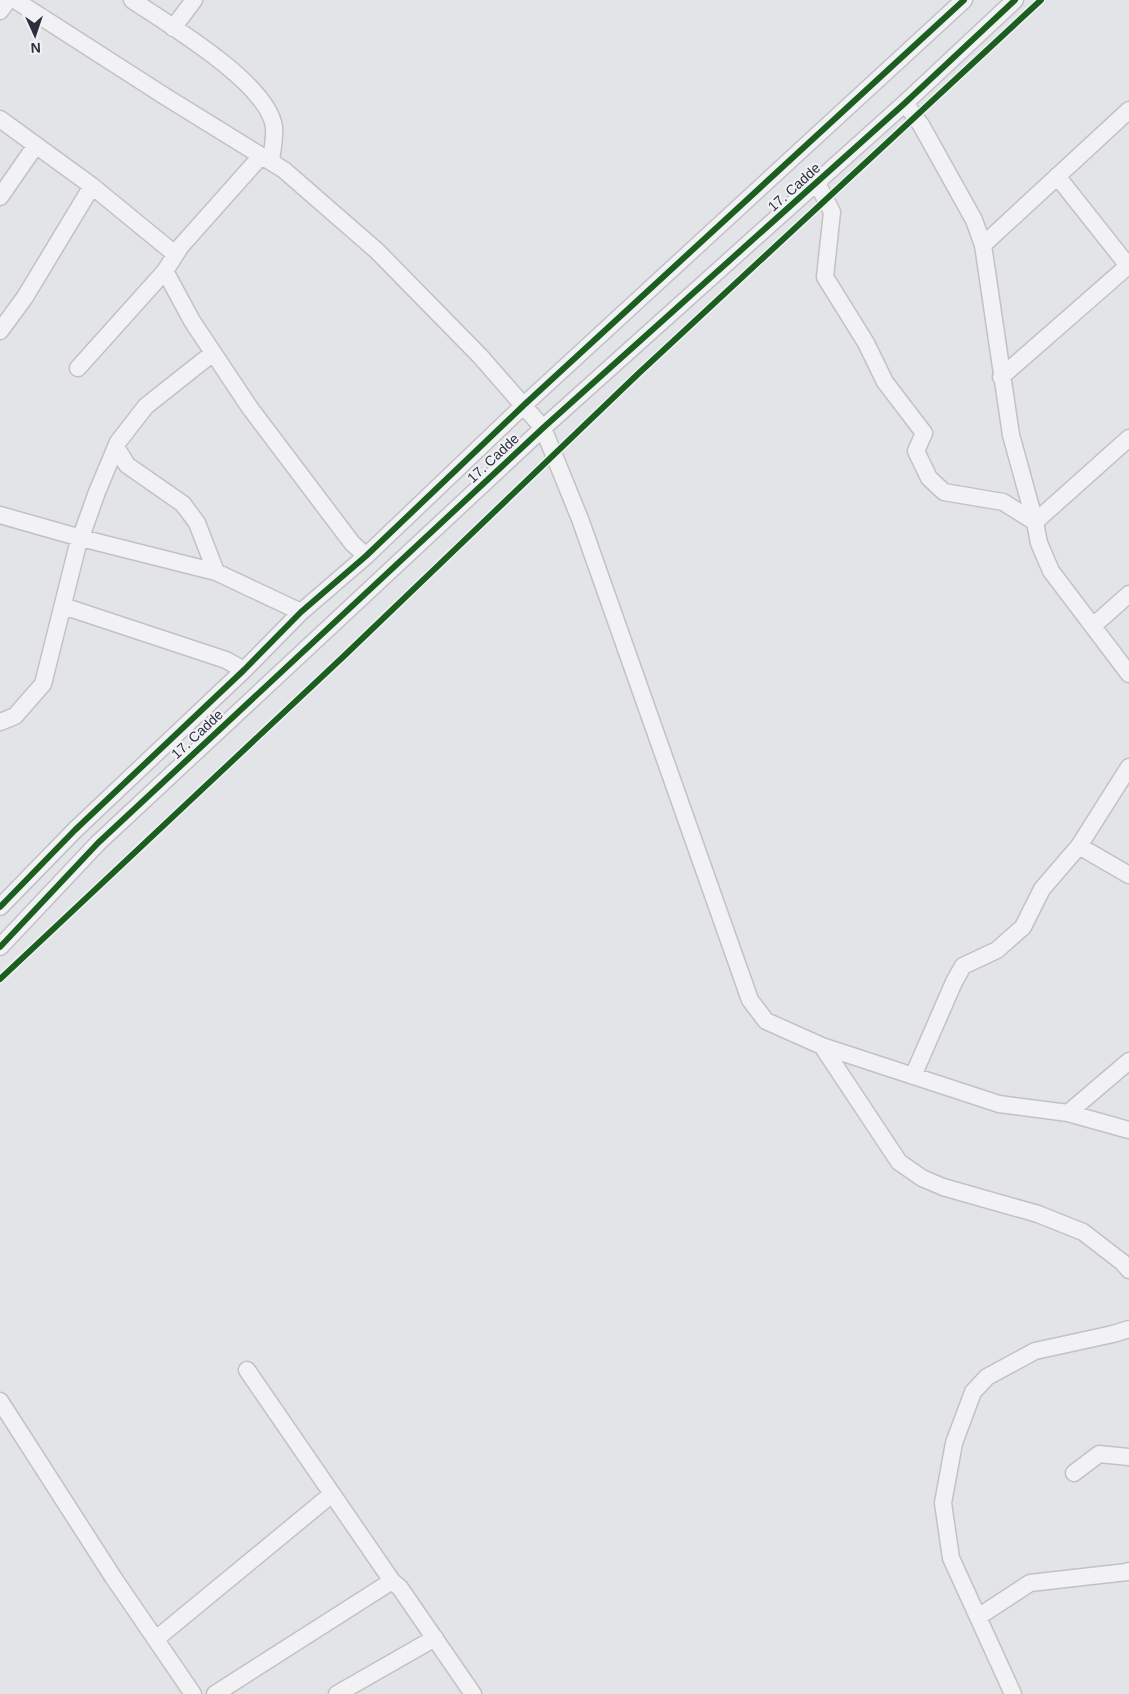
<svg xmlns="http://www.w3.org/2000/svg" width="1129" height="1694" viewBox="0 0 1129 1694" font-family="Arial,sans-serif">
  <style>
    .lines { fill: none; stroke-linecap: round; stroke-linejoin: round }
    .minor-casing { stroke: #c1c2c5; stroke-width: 19 }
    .minor { stroke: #f2f2f4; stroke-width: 16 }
    .cycleway-casing { stroke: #f1f2f6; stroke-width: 9 }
    .cycleway { stroke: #1b5e20; stroke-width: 6 }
    .labels { text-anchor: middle; stroke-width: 4; stroke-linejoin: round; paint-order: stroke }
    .street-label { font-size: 14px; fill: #2c2f3e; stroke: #f1f2f6 }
  </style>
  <rect width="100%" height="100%" fill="#e2e4e7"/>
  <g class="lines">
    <!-- minor casing -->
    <g class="minor-casing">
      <path id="minor" d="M15,0L166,97L284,170L377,251L480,356L543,428L580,519L750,1000L766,1021L822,1046L999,1104L1068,1113L1129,1061
        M132,0C168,24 268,83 274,127C275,138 272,151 271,162
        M0,11L8,0
        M173,28L194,0
        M905,103L921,125L974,220L983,245L1011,435L1035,522L1039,543L1051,571L1129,674
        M0,119L92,186L175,254
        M1057,176L1129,267
        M817,183L832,212L825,277L866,343L885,382L924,433L916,451L929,478L944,492L1003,502L1035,522L1129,438
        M0,197L36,145
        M983,245L1129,110
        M165,271L192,321L250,408L352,543L366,556
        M0,331L25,297L92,186
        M78,368L165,271L181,246L261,156
        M1001,377L1129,265
        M116,447L127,465L183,504L197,523L216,572
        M0,515L81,538L216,572L301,612
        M63,606L226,660L244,670
        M1093,626L1129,594
        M0,722L15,716L43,684L77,548L97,492L118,442L146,406L213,353
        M1079,846L1129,875
        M0,907L75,830L244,670L301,612L366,556L524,405L964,0
        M0,947L98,843L543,428L905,103L1015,0
        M822,1046L899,1162L922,1178L943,1187L1038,1214L1083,1232L1122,1262L1129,1270
        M913,1076L954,982L963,966L997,950L1023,927L1042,889L1079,846L1129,767
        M1068,1113L1129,1130
        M247,1370L392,1581L400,1588L473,1694
        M0,1401L113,1577L193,1694
        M1074,1473L1099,1454L1129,1457
        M978,1617L1030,1583L1127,1572L1129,1571
        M156,1639L332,1494
        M215,1694L392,1581
        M337,1694L435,1638
        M1013,1694L951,1558L943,1503L954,1443L973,1392L987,1377L1035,1351L1113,1334L1129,1329"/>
    </g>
    <!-- minor -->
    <use href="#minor" class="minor"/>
    <!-- cycleway casing -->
    <g class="cycleway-casing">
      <path id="cycleway" d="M0,907L75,830L244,670L301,612L366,556L524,405L964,0
        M0,947L98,843L543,428L905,103L1015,0
        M0,979L344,656L639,373L1041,0"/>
    </g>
    <!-- cycleway -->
    <use href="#cycleway" class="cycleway"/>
  </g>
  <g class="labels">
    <!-- street labels -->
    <g class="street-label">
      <text transform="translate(794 187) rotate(-42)" y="5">17. Cadde</text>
      <text transform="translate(493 458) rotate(-43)" y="5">17. Cadde</text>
      <text transform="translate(197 734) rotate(-43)" y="5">17. Cadde</text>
    </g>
  </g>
  <!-- north arrow -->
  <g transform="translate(35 35) rotate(177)" stroke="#f1f2f6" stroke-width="4" paint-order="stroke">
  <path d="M0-4L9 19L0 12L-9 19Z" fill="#2c2f3e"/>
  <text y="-8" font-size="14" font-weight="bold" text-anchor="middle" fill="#2c2f3e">N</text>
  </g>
</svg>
